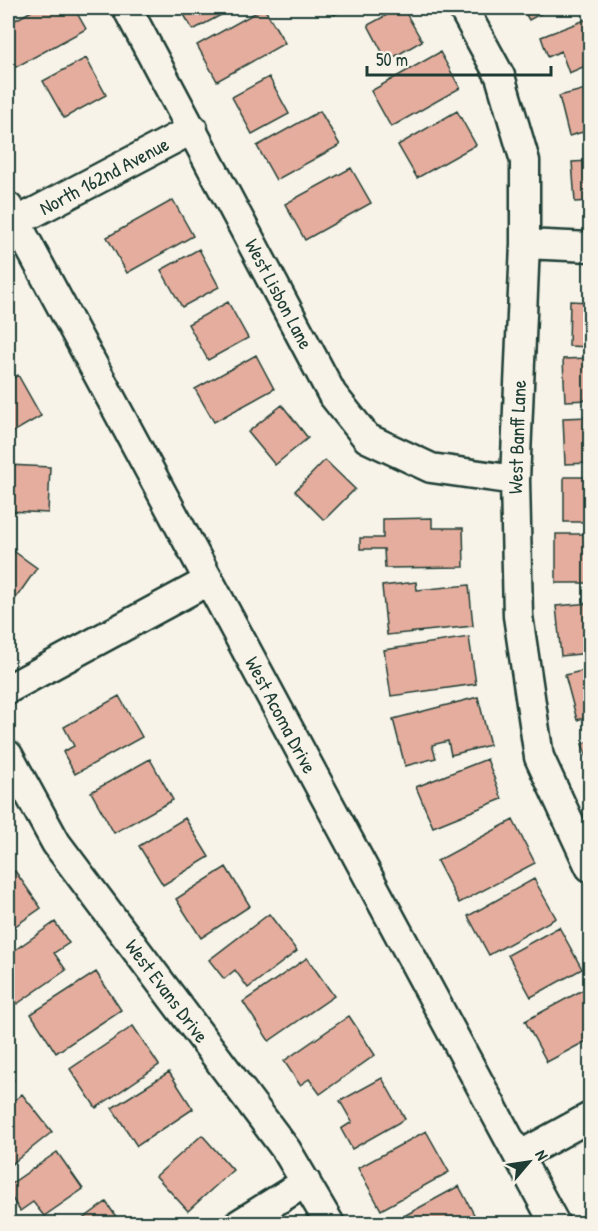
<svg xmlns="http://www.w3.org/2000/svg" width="598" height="1231" viewBox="0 0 598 1231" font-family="'Patrick Hand',sans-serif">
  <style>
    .building { fill: #e5ad9d; stroke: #1f3d34; stroke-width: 1.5 }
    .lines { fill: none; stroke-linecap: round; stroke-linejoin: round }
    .minor-casing { stroke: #1f3d34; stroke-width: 33 }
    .minor { stroke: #f7f3e8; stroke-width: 28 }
    .labels { text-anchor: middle; stroke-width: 5; stroke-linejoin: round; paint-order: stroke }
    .street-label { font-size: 20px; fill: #1f3d34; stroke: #f7f3e8 }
  </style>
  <rect width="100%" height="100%" fill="#f7f3e8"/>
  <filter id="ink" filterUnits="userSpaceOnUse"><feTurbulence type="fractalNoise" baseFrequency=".0167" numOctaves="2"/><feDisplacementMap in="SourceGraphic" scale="12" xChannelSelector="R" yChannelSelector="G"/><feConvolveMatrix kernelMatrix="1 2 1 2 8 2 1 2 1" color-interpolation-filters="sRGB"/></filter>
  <g filter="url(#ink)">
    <!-- building -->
    <path class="building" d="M37,8H74L86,29L16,67L8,52V24Z
      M180,8H234L193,30Z
      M264,8L285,43L217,81L197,45Z
      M330,8H347L334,15Z
      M400,8H403L422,41L387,61L368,25Z
      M522,8H551L529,20Z
      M590,18V64L569,73L561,51L548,57L541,37Z
      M440,52L460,88L391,127L371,91Z
      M86,58L106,95L64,118L43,81Z
      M269,77L289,114L252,134L232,97Z
      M590,88V130L569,136L559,96Z
      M320,111L340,145L276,180L257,146Z
      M457,111L476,145L417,178L398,145Z
      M590,161V201L575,202L572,162Z
      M351,168L371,203L305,240L285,204Z
      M173,200L193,236L127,273L107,237Z
      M199,249L219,287L182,307L161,270Z
      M570,301L590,302V347L569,346Z
      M228,302L248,338L208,360L188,324Z
      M256,355L274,389L214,422L195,389Z
      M590,358V400L565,401L563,359Z
      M18,375L41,416L8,435V381Z
      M282,405L308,438L275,465L248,432Z
      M590,417V463L565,464L563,418Z
      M325,460L355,489L324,520L295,491Z
      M8,465L50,467L48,513L8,511Z
      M564,477H590V522H564Z
      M432,518V528H463L464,567L385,568L384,549H360V538H383V519Z
      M556,534H590V583H556Z
      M8,547L37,568L11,605L8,602Z
      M416,582L417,590L469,585L473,626L387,635L382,586Z
      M590,603V653L561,656L556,606Z
      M469,637L476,684L391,696L384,650Z
      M590,669V716L577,720L565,675Z
      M119,696L142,737L75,774L63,752L74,746L64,727Z
      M478,697L490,745L451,755L448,741L432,745L436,758L405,766L393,719Z
      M590,741V765L582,744Z
      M150,759L173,800L114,833L91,792Z
      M487,759L502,799L433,827L416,787Z
      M185,818L209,857L163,885L139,846Z
      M513,820L535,863L459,903L437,861Z
      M226,867L250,906L201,938L176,899Z
      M15,871L41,908L8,931V876Z
      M534,879L556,918L489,955L468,916Z
      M269,914L297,951L248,988L235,970L224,979L209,960Z
      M55,922L69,943L54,953L66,970L17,1004L8,991V955Z
      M559,927L582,969L531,997L508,955Z
      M307,958L334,996L269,1041L243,1002Z
      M96,972L121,1010L56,1053L31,1014Z
      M590,986V1039L547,1062L525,1021Z
      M349,1016L375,1055L320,1094L309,1079L300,1085L284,1061Z
      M133,1026L159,1065L96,1108L70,1069Z
      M8,1072L14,1080L8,1085Z
      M169,1072L193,1109L137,1146L112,1108Z
      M382,1078L405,1119L352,1149L341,1129L352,1122L340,1101Z
      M22,1094L52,1132L8,1167V1106Z
      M426,1131L449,1172L381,1210L358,1168Z
      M202,1135L233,1170L188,1211L156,1176Z
      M57,1152L83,1189L44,1216L33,1202L20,1211L8,1192V1186Z
      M459,1186L479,1224H391V1223Z
      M106,1202L121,1224H76Z"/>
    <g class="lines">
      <!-- minor casing -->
      <g class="minor-casing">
        <path id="minor" d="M127,8L332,394L367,438L431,468L515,480
          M463,8L500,76L525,161V244L515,480L518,616L539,757L590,867
          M8,207L555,1224
          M16,222L193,129
          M525,244L590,247
          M8,689L208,581
          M8,755L56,843L287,1151L330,1224
          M519,1156L590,1117
          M239,1224L306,1182"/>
      </g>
      <!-- minor -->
      <use href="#minor" class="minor"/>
    </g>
  </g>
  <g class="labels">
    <!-- street labels -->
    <g class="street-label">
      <text transform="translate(104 176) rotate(-28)" y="7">North 162nd Avenue</text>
      <text transform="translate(279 294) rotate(62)" y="7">West Lisbon Lane</text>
      <text transform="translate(517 437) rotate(-88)" y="7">West Banff Lane</text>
      <text transform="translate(281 715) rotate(62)" y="7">West Acoma Drive</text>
      <text transform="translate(167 991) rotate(53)" y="7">West Evans Drive</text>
    </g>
  </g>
  <!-- margin -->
  <rect width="598" height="1231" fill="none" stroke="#f7f3e8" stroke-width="30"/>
  <rect x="15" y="15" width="568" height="1201" fill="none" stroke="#1f3d34" stroke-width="2" filter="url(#ink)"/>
  <!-- north arrow -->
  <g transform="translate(529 1162) rotate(61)" stroke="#f7f3e8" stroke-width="4.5" paint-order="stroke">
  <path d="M0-4.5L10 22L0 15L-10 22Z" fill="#1f3d34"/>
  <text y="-9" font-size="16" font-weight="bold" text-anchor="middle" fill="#1f3d34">N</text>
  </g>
  <!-- scale -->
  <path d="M367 66v9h184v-9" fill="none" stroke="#1f3d34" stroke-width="3"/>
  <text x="376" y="66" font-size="18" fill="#1f3d34" stroke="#f7f3e8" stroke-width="4.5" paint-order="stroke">50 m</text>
</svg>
